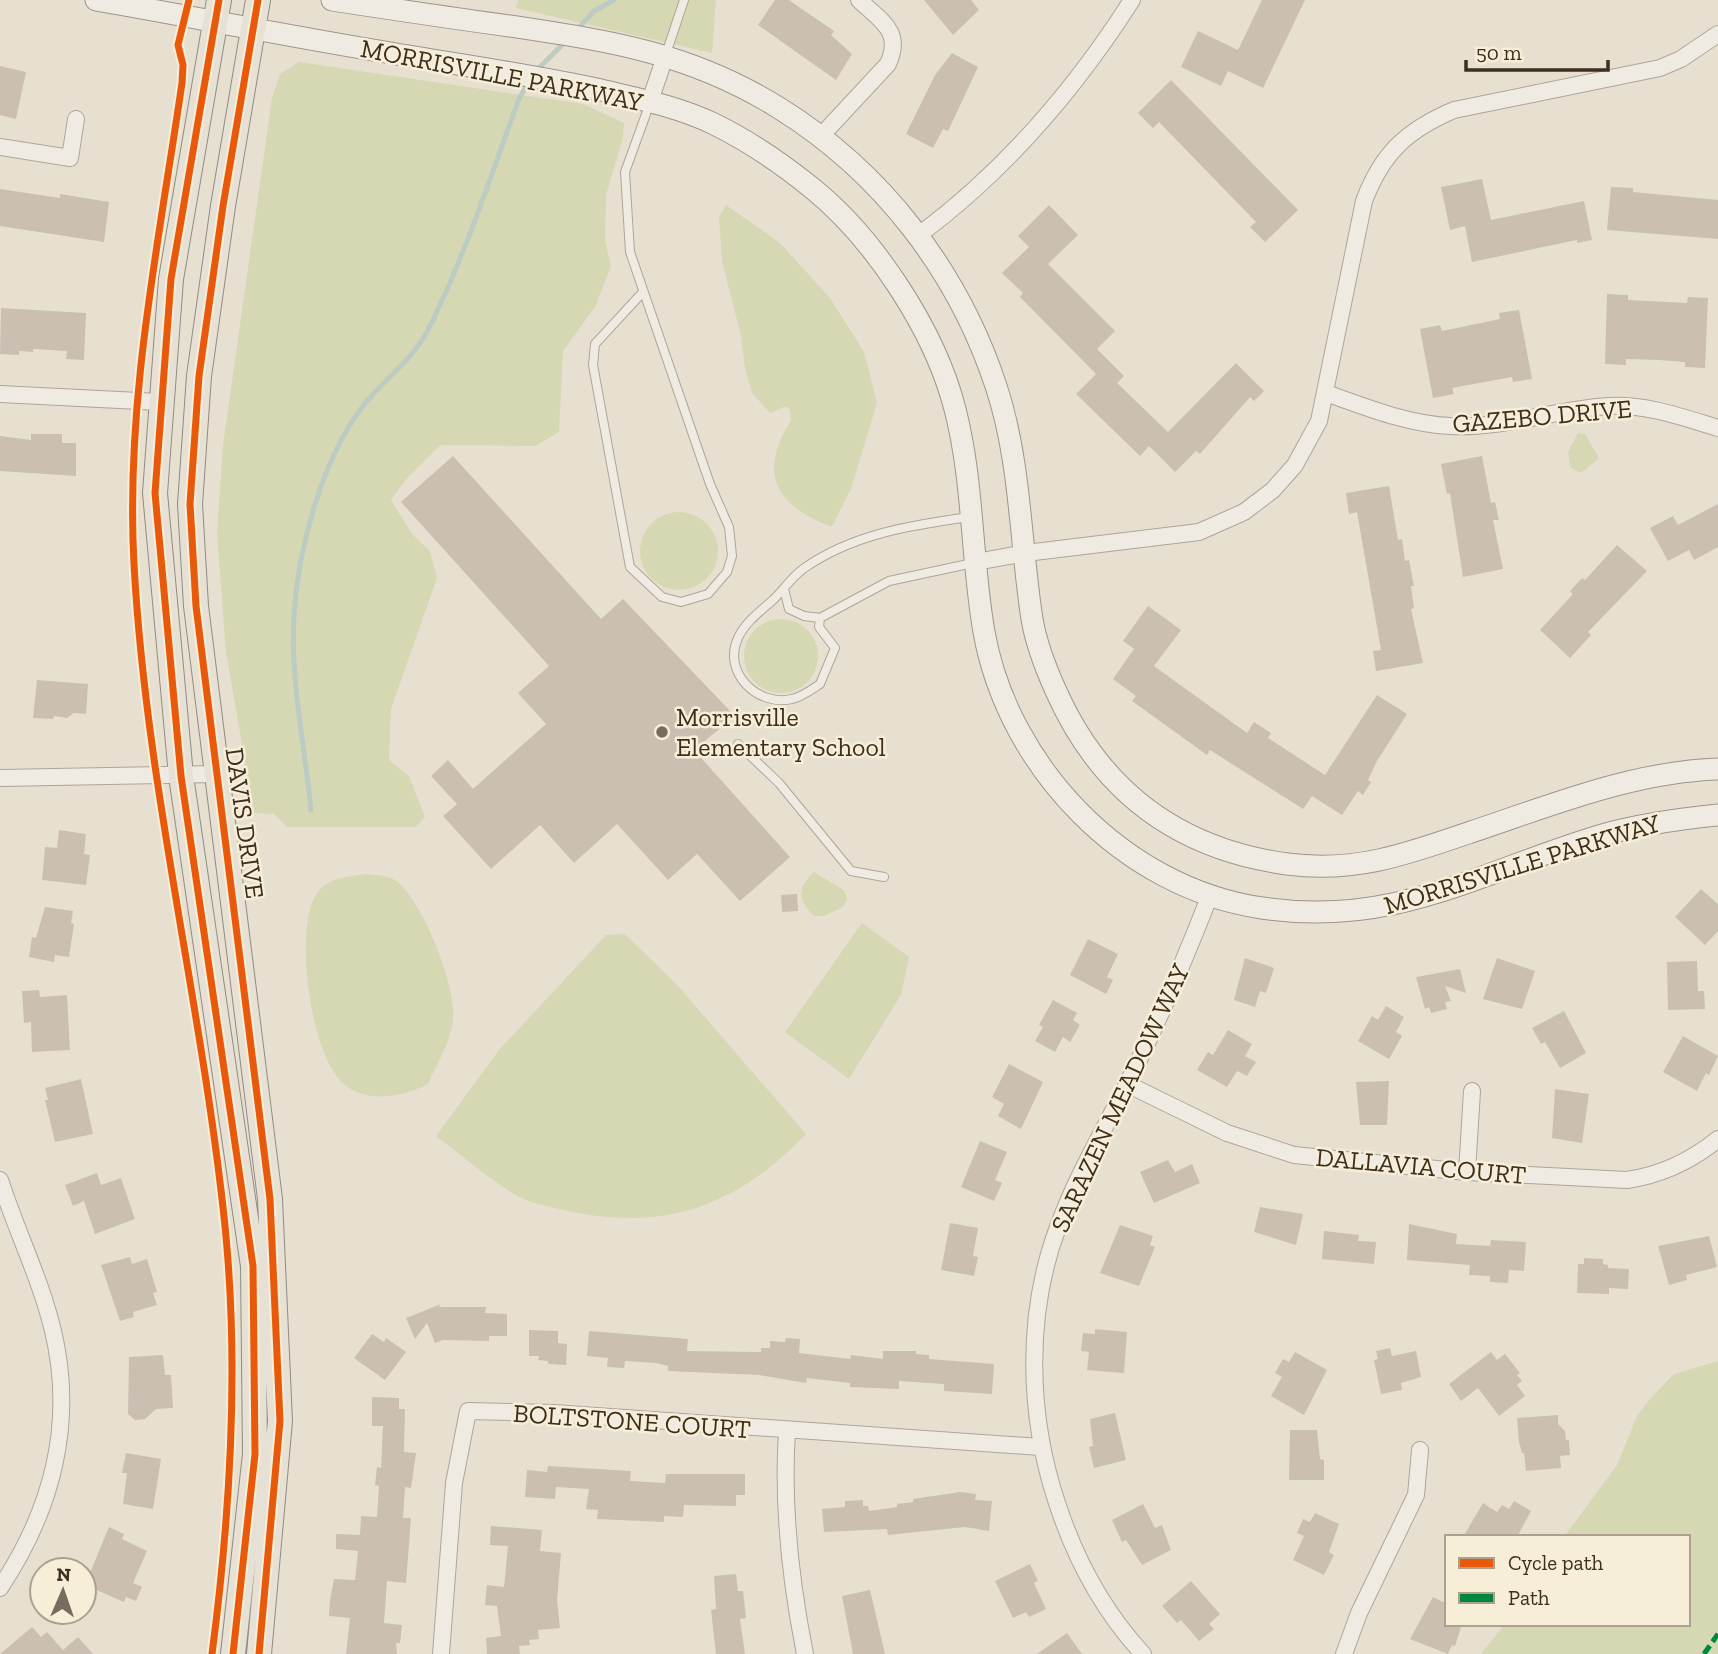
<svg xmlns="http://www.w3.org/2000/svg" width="1718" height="1654" viewBox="0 0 1718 1654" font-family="'Zilla Slab',serif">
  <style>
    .green { fill: #d6d7b3 }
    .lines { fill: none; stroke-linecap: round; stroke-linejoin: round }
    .stream { stroke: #bcccc2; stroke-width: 5 }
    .building { fill: #cbbfb2 }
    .lane-casing { stroke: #ada599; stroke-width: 10 }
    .street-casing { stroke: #ada599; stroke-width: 18 }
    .secondary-casing { stroke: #9c958a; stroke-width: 23 }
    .primary-casing { stroke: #928b80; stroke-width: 26 }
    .lane { stroke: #efebe3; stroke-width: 8 }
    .street { stroke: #efebe3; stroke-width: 16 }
    .secondary { stroke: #efebe3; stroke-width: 21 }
    .primary { stroke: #e6e1d4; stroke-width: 24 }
    .quiet { stroke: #00873e; stroke-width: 5; stroke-dasharray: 10 5; stroke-linecap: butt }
    .cycleway-casing { stroke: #f7eed8; stroke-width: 11 }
    .cycleway { stroke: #e8590c; stroke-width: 7 }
    .poi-dot { fill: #786c5e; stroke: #f7eed8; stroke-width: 2.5 }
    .labels { text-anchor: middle; stroke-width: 5; stroke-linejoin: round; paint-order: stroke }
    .street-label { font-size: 26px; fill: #3d2e20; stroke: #f7eed8 }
    .poi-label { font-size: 26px; fill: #3d2e20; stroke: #f7eed8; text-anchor: start }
  </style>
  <rect width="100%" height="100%" fill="#e7e0d1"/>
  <!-- green -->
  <path class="green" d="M518,0H716L712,53L516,8Z
    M299,62L583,104L624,123L623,138L606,195L605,240L611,267L595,307L563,351L559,432L535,446L440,445L407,478L391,500L412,534L430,551L437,578L391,709L389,760L409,776L425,817L416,827H287L274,814L254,813L226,652L217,534L223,445L272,98L280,74Z
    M726,205L780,243L830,298L864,352L877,403L851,489L832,527C774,505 758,473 791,420L790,410L786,406L770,413L752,393L745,368L741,336L722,261L719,217Z
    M1578,433L1585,434L1599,458L1581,473L1570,467L1568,452Z
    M640 551a39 39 0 1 1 78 0a39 39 0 1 1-78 0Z
    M744 656a37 37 0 1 1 74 0a37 37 0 1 1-74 0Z
    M814,872L844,890L847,899L843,907L824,916H814C797,899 797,889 814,872Z
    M367,874C374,875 387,875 393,879C421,894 457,988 453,1019C451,1041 437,1064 428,1084C403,1096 372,1104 346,1086C311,1061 294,933 315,897C325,877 347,877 367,874Z
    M862,923L909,957L901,995L849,1079L785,1032Z
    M625,934L679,987L806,1134C737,1206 663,1233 564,1210C553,1207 539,1205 528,1201C504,1192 459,1153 436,1136L499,1050L606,935Z
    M1718,1361V1654H1481L1505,1624H1688V1537H1564L1617,1465L1637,1416L1650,1399L1674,1374Z"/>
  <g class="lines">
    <!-- stream -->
    <path class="stream" d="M576,31L594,11L614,0
      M537,70L567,40
      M311,810C305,746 290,680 294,615C298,549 322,459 363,406C387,376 412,362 430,326C466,253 491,175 519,99L529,81"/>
  </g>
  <!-- building -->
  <path class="building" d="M775,0H789L812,16L834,31L831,35L852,54L836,80L758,25Z
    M924,0H971L979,10L953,35Z
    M1262,0H1305L1263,88L1228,71L1221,86L1181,67L1198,31L1238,50Z
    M952,53L978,67L950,127L948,131L943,129L933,148L906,134L935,75Z
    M0,66L26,72L16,119L0,115Z
    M1171,80L1298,210L1265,242L1250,227L1256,222L1159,122L1153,128L1138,113Z
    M1482,179L1491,220L1584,201L1592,240L1577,243V240L1472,262L1465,226L1450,230L1441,187Z
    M1611,187L1633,188V192L1718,200V239L1607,230Z
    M0,189L60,198V194L109,202L104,242L0,226Z
    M1049,205L1078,235L1048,264L1115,331L1097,349L1124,376L1117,383L1168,432L1236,363L1264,391L1254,401L1250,397L1200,454L1196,451L1175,472L1149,446L1140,456L1076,394L1096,374L1020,297L1023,293L1002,273L1029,247L1018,236Z
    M1607,294L1628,295V300L1687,303L1688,297L1708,298L1705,368L1685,367V362L1659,360L1626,359V365L1605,364Z
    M1,308L86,313L84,360L66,359L67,351L33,349V352L19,351V355L0,354Z
    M1519,310L1532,379L1513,382L1512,377L1452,388L1454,394L1433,398L1420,329L1440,325L1442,331L1500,319L1499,313Z
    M31,434H62V443H76V476L0,471V436L31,440Z
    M453,456L601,619L623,599L735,716L694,750L790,857L740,901L697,854L668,880L617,824L574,863L540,825L491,869L443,816L457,804L431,776L448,760L473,789L546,724L518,693L549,666L401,502Z
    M1482,456L1491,503L1495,502L1499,520H1493L1503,569L1463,577L1450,493L1447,494L1441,464Z
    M1389,486L1398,540L1402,539L1405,561L1409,560L1414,586H1411L1414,608L1411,609L1423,663L1376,671L1373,651L1381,650L1357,512L1349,514L1346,493Z
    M1718,504V547L1694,560L1689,550L1668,561L1650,528L1673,516L1678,525Z
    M1617,545L1647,571L1588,632L1591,635L1570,658L1540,630L1573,594L1570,591L1582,578L1585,580Z
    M1148,606L1181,630L1154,666L1247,733L1254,722L1271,733L1268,738L1325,775L1377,695L1407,714L1377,761L1368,780L1371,782L1363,795L1358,791L1342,815L1312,796L1303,809L1210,750L1207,755L1132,701L1136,696L1113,679L1134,649L1123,641Z
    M37,680L88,684L86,714L74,713L67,718L54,716L53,719L33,718Z
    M59,830L86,834L84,854L90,855L86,885L42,880L45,847L57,848Z
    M1701,889L1718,904V931L1705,945L1675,917Z
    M797,894L798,911L782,912L781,895Z
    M45,907L73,911L71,923L74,924L69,957L55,955L54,962L29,957L32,937L36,938Z
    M1088,939L1118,954L1107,977L1113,980L1106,994L1070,975Z
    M1245,958L1274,968L1266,993L1260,991L1255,1007L1234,1000Z
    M1497,958L1535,971L1522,1009L1483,999Z
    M1697,961L1698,991H1704L1705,1009L1668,1010L1667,962Z
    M1460,969L1466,993L1445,986L1451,1001L1445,1002L1447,1009L1431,1013L1429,1007L1425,1009L1416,977Z
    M39,990L40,997L67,995L70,1050L32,1052L31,1022L24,1023L22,991Z
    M1053,1000L1077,1013L1073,1020L1080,1025L1070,1042L1063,1037L1055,1052L1035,1041L1043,1027L1039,1025Z
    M1386,1006L1404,1017L1396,1032L1402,1036L1389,1059L1358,1041L1372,1016L1378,1020Z
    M1564,1011L1586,1053L1560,1068L1545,1042L1541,1044L1532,1028Z
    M1228,1030L1252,1044L1245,1056L1256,1062L1247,1076L1237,1071L1227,1087L1197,1070L1208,1052L1213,1055Z
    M1683,1036L1718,1056L1709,1075L1706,1073L1697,1091L1663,1072Z
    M1009,1064L1043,1082L1021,1129L998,1116L1004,1104L992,1097Z
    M81,1079L93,1134L55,1142L45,1100H48L45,1088Z
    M1389,1081L1387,1125H1360L1356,1082Z
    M1555,1089L1589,1094L1582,1143L1552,1138Z
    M980,1141L1007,1152L995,1180L1002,1183L994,1201L961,1187Z
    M1168,1160L1175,1172L1192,1164L1200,1183L1154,1203L1140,1172Z
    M97,1173L101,1185L121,1178L135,1219L95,1234L84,1201L73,1206L65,1185Z
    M1260,1207L1303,1214L1296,1245L1254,1232Z
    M950,1223L978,1228L973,1256L978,1257L974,1276L941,1270Z
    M1409,1224L1457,1234L1456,1244L1490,1246L1491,1240L1526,1242L1524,1271L1509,1270L1508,1283L1490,1282V1276L1469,1275L1470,1265L1407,1260Z
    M1120,1225L1153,1236L1150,1245L1155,1247L1139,1286L1100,1273Z
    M1324,1231L1359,1235L1358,1241L1376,1242L1374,1264L1322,1259Z
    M1709,1236L1717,1267L1686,1275L1687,1280L1669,1285L1658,1246Z
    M130,1257L132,1264L147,1259L157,1292L153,1293L157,1305L133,1312L134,1317L120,1321L101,1265Z
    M1584,1258L1603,1259V1264L1608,1265V1268L1629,1269L1628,1289L1609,1288V1294L1577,1293L1578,1264H1584Z
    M441,1304L439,1307H486L485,1313L507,1314V1336H489V1341L443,1340L435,1343L427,1323L415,1339L406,1318Z
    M1095,1329L1127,1332L1124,1373L1087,1370L1089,1352L1081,1351L1083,1333L1095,1334Z
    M529,1330L558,1331V1343L567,1344L566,1365L548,1364V1361L538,1360L539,1356H529Z
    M589,1331L688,1339L687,1351L761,1352V1348H770V1341L785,1342L786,1338L800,1339L799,1353L850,1359L851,1355L883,1359V1351H916V1354L929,1355V1359L994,1364L992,1394L944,1391V1384L899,1381V1389L850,1387V1383L807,1378L806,1383L759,1375L668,1371V1366L656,1363L625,1361L624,1368L607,1367L608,1358L587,1356Z
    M372,1334L384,1342L386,1338L406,1352L385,1380L354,1358Z
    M1390,1348L1392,1356L1416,1351L1421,1377L1401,1383L1402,1390L1381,1394L1374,1360L1378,1359L1376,1351Z
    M1295,1352L1327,1370L1304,1415L1271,1396L1282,1377L1275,1373L1283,1359L1289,1362Z
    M1491,1352L1497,1360L1505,1354L1520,1373L1517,1375L1522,1381L1517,1385L1525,1396L1499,1416L1478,1388L1461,1401L1449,1384Z
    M163,1355L165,1375H171L173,1408L156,1409L145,1419L135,1420L128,1414L129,1357Z
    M372,1397L399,1398V1409H405L404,1452L416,1453L411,1488L405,1487L403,1518H411L406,1583L387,1581L384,1623L402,1625L400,1643H396L397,1654H346L350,1618L329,1616L330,1600L334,1579L355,1580L358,1551L336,1549V1534L360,1535L361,1516L377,1517L379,1486L375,1485L377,1467L381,1468L383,1426H372Z
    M1115,1413L1126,1460L1094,1468L1089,1447L1093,1446L1090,1419Z
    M1558,1415V1424L1565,1431L1566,1440H1569L1570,1455L1560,1456L1561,1468L1526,1471L1524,1453H1522L1519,1442L1517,1418Z
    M1290,1430H1317L1320,1459L1324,1460V1480H1289Z
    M126,1453L161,1459L153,1509L123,1504L127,1473H122Z
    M548,1466L631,1471L630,1481L665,1483L666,1474H745V1495H736V1506L684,1505L683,1517L664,1516V1522L597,1519L598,1510L586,1509L589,1489L556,1487L555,1499L525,1497L527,1470L547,1472Z
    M960,1492L976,1494L975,1500L992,1501L989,1531L965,1527L888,1535L887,1529L824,1532L822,1509L845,1507V1501L863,1500V1506H868L869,1511L897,1507V1504L913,1502V1499Z
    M1514,1501L1531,1511L1517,1537H1463L1483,1503L1497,1512L1502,1505L1509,1509Z
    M1143,1504L1155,1528L1162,1525L1171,1550L1142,1565L1126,1540L1122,1542L1112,1520Z
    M1315,1513L1339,1524L1329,1552L1334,1555L1324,1575L1293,1560L1304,1536L1297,1533L1303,1519L1310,1522Z
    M491,1526L542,1530L540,1551L561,1553L557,1600L560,1628L538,1630L539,1639L529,1640L530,1645L519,1646L520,1654H487L486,1638L501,1636L497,1606L485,1605L487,1585L504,1587L508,1546L490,1545Z
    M109,1527L124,1534L122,1539L147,1551L133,1583L142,1587L136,1601L126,1597L124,1602L85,1585Z
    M1030,1564L1038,1581L1034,1583L1046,1609L1029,1617L1026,1612L1013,1618L995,1581Z
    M736,1574L738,1591H743L746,1618L740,1619L745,1654H716L711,1610L716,1609L714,1576Z
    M1191,1581L1220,1614L1209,1624L1214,1629L1199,1641L1181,1620L1177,1623L1162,1606Z
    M870,1590L885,1654H853L842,1596Z
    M1433,1597L1447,1604V1624H1462L1455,1646L1452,1645L1448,1654L1410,1639Z
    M32,1627L41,1637L47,1632L63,1650L78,1637L93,1654H0Z
    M1067,1633L1082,1654H1037Z"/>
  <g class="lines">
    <!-- lane casing -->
    <g class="lane-casing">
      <path id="lane" d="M666,54L684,0
        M643,292L595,344L593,365L630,567L662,597L681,602L708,594L727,572L732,556L729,527L710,484L630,252L625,172L650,103
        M784,589L789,609L804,616L820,618L889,581L973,563
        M820,618L819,627L835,648L820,684C811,690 802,697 792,699C757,707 722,672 738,638C745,622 761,611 774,599C784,589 792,577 803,569C852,534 912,525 969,517
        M738,744L779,783L851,871L884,877"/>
    </g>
    <!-- street casing -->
    <g class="street-casing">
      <path id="street" d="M650,101L666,54
        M821,136L888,64C903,31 881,21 859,0
        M0,147L70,158L76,119
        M919,235C1006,170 1074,91 1132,0
        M1326,393C1366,407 1407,424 1450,426C1503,429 1556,409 1609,406C1646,404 1682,417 1718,428
        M0,394L159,402
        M976,562L1026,553L1199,532L1244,512L1273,490L1295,465L1319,421L1364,201C1382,153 1407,130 1454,110L1660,68L1681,59L1718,34
        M0,778L217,774
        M1127,1084L1227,1133L1294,1155L1467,1172L1627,1180C1661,1175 1691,1161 1718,1139
        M1467,1172L1472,1091
        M0,1180C16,1230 41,1280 53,1331C75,1423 52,1510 0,1588
        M787,1431C782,1507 790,1579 805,1654
        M441,1654L454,1483L468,1411L554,1413L1040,1447
        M1143,1654C1104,1612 1075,1558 1057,1503C1028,1416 1025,1315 1058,1227C1076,1177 1103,1132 1127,1084C1158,1023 1185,959 1210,895
        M1344,1654L1359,1613L1416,1495L1420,1450"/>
    </g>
    <!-- secondary casing -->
    <g class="secondary-casing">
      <path id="secondary" d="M96,0C194,17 292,37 391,53C461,65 532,75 601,90C639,99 679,107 714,124C749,141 781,163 812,188C875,239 935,331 955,409C974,483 971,558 984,632C1008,767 1124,888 1262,908C1395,928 1481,871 1602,835C1641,824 1679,819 1718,815
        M332,0C391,9 450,18 510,26C610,41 691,53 779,108C882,172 958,271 996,386C1021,461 1020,542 1032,619C1036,643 1046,669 1056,691C1101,792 1178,849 1287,864C1356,873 1407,854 1471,832C1552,805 1632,772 1718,769"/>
    </g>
    <!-- primary casing -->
    <g class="primary-casing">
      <path id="primary" d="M219,0L171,279L155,493L181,776L253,1266L255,1454L233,1654
        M258,0L223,206L199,376L190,504L196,606L270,1199L280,1421L259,1654"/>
    </g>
    <!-- lane -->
    <use href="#lane" class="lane"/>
    <!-- street -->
    <use href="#street" class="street"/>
    <!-- secondary -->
    <use href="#secondary" class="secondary"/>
    <!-- primary -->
    <use href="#primary" class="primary"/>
    <!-- quiet -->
    <path class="quiet" d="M1704,1654L1718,1634"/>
    <!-- cycleway casing -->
    <g class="cycleway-casing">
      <path id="cycleway" d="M189,0L178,45L183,65L182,83C159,242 125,402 134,564C146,786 202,1004 225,1226C239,1364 230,1517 212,1654
        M219,0L171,279L155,493L181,776L253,1266L255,1454L233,1654
        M258,0L223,206L199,376L190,504L196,606L270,1199L280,1421L259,1654"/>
    </g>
    <!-- cycleway -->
    <use href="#cycleway" class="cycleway"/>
  </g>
  <!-- markers -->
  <circle class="poi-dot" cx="662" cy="732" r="7"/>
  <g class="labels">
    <!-- street labels -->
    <g class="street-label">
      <text transform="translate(502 75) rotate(11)" y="9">MORRISVILLE PARKWAY</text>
      <text transform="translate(1542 416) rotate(-5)" y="9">GAZEBO DRIVE</text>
      <text transform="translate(245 823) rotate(82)" y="9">DAVIS DRIVE</text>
      <text transform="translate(1522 864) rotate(-17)" y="9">MORRISVILLE PARKWAY</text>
      <text transform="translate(1120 1098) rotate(-65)" y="9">SARAZEN MEADOW WAY</text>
      <text transform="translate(1421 1166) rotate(5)" y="9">DALLAVIA COURT</text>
      <text transform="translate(632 1421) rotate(4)" y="9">BOLTSTONE COURT</text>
    </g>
    <!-- poi labels -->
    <g class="poi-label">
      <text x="676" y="726">Morrisville<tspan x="676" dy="30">Elementary School</tspan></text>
    </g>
  </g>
  <!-- legend -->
  <rect x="1445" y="1535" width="245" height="91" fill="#f7eed8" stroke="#ada18e" stroke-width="2"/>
  <rect x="1459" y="1558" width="35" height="10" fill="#e8590c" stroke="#ada18e" stroke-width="2"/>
  <text x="1508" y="1570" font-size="21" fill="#3d2e20">Cycle path</text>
  <rect x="1459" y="1593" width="35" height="10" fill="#00873e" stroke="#ada18e" stroke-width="2"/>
  <text x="1508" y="1605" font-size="21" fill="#3d2e20">Path</text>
  <!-- north arrow -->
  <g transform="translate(63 1591) rotate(2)"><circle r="33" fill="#f7eed8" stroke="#ada18e" stroke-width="2"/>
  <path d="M0-5L12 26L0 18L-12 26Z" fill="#786c5e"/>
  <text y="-10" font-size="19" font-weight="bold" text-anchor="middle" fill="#3d2e20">N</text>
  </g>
  <!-- scale -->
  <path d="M1466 60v10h142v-10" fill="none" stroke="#3d2e20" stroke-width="3.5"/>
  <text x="1476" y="60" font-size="21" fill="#3d2e20" stroke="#f7eed8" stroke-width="5" paint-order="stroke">50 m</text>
</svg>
